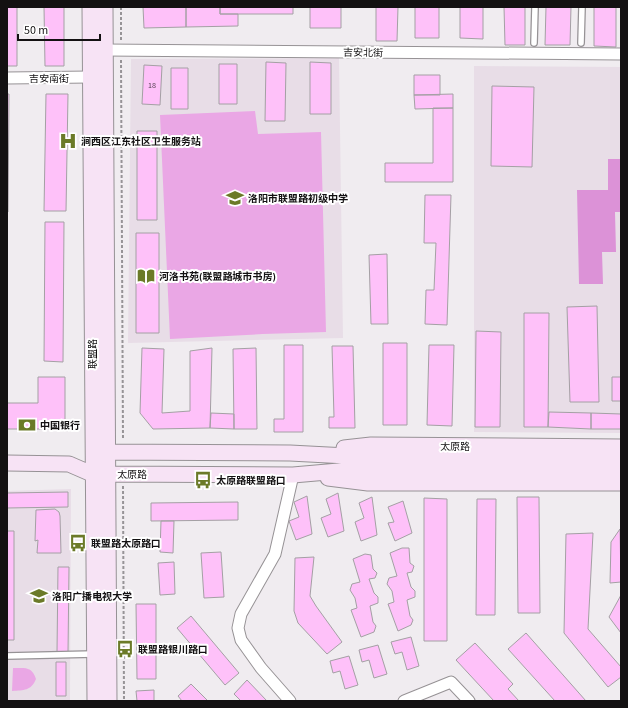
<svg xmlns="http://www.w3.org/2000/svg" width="628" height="708" viewBox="0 0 628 708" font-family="'Source Sans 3','Noto Sans SC',sans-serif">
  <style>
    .built { fill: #e8dde7 }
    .green { fill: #eaa7e5 }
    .forest { fill: #dc92d7 }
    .building { fill: #fec1f9; stroke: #a4a0a4 }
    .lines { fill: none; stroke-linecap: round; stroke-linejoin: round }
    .lane-casing { stroke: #969295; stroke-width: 8 }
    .street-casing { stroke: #969295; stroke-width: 13 }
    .secondary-casing { stroke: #969295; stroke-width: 17 }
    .path { stroke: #969396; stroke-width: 2; stroke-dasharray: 3 2; stroke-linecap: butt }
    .lane { stroke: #fff; stroke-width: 5.5 }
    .street { stroke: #fff; stroke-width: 11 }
    .secondary { stroke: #f7e3f5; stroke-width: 15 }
    .labels { text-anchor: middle; stroke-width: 4; stroke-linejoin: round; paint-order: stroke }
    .number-label { font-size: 8px; fill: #4e3d4c }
    .street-label { font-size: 10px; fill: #131112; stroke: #fff }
    .poi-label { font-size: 10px; font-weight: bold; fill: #131112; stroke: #fff; text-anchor: start }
  </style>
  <rect width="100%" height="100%" fill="#f0ecf0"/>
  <!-- built -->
  <path class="built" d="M339,58L343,338L128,343L131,59Z
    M474,66L621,67V433L474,432Z
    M71,489L70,701H7V491Z"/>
  <!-- green -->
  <path class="green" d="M255,111L258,134L321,132L326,332L263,334L170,339L160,115Z
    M13,668C25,668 32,666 36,679C31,691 24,690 12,691Z"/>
  <!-- forest -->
  <path class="forest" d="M608,159H621V212H615L616,252H602L603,284H579L577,190H608Z"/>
  <!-- building -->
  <path class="building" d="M7,7H17V66H7Z
    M44,7H64V66H45Z
    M143,7H186V27L144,28Z
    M186,7H220V14H238V26L186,27Z
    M220,7H293V14H220Z
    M310,7H341V28H310Z
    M376,7H398L397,41H376Z
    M415,7H439V38H415Z
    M460,7H483V39L460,38Z
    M504,7H525V45H505Z
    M546,7H571L570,45H545Z
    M594,7H616V47L594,46Z
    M266,62L286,63L285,121H265Z
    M310,62L331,63V114H310Z
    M219,64H237V104H219Z
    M144,65L162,66L160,105L142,104Z
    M171,68H188V109H171Z
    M414,75H440V95H414Z
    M492,86L534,87L532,167L491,166Z
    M7,94H9L8,212H7Z
    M46,94H68L66,211H44Z
    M453,94V108L415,109L414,95Z
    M433,108H453V182H385V163H433Z
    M137,131H157V220H137Z
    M425,195H451L447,325L425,324L426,290H434L436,243H424Z
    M45,222H64L63,362L44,361Z
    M136,233H159V333H136Z
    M387,254L388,324H371L369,255Z
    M597,306L599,402H570L567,307Z
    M524,313H549L548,427H524Z
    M476,331L501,332L500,427H475Z
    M383,343H407V425H383Z
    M284,345H303V432H274V419H284Z
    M429,345H454L452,426L427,425Z
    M332,346H353L355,428H329V417H334Z
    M142,348L164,349L162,413L190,411V351L212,348L210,428L153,429L140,413Z
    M256,348L257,429H234L233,349Z
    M38,377H65V429H7V403H38Z
    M612,377H621V401H612Z
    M549,412L591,413V429L548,427Z
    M211,413L234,414V429L210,428Z
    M591,413L621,414V429H591Z
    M68,492V507L7,508V493Z
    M338,493L344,531L328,537L321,518L331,514L326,499Z
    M307,496L312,534L296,540L289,521L299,517L294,502Z
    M372,497L377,535L361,541L355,522L364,518L359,503Z
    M517,497H539L540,613H518Z
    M424,498L447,499V641H424Z
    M477,499H496L495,615H476Z
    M403,501L412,533L395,541L388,523L394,522L388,507Z
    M238,502V520L151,521V503Z
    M55,509L59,512L60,516L61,553H37L38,540L35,541L36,510Z
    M161,521H174L173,553L160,552Z
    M620,529L621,582L610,583L611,542Z
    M7,531H14V640H7Z
    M593,533L588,629L621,667V677L608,687L564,633L566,534Z
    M402,548H409L410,563L414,566L412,572L407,573L411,587L415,591V597L407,600L410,616L413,620L411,625L398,631L388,604L394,602L392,591L387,584L389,578L397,576L390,553Z
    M221,552L224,597L204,598L201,553Z
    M365,554L371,555L373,569L377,573L375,578L369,579L374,593L378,597V603L370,606L373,622L376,626L374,632L361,637L351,610L357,608L355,598L350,590L352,584L360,582L353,559Z
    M314,557L310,596L316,606L342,642L327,654L298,623L294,611L295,558Z
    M174,562L175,594L160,595L158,563Z
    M58,567H69L68,653L57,652Z
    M621,595V633L609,617Z
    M136,604H156V679H137Z
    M191,616L239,673L225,685L177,628Z
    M526,633L586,701H555L508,649Z
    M411,637L419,666L407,670L402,652L395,654L391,642Z
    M475,643L513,684L508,689L519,701H494L456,660Z
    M378,645L387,674L374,678L369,660L362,662L359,650Z
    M349,656L358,685L345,689L340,671L333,673L330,661Z
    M56,662H66V696H56Z
    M247,680L267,701H241L234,694Z
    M191,684L208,701H182L178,696Z
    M154,690V701H137L136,691Z"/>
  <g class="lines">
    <!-- lane casing -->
    <g class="lane-casing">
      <path id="lane" d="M534,43L535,7
        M581,43L582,7
        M7,656L94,654"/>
    </g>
    <!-- street casing -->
    <g class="street-casing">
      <path id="street" d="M105,50L621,54
        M7,78L90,77
        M290,701L261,668L241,640L238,628L241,614L275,554L293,475
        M404,701L451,682L469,701"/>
    </g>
    <!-- secondary casing -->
    <g class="secondary-casing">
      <path id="secondary" d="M90,7L95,701
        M105,7L109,701
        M344,448L371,445L621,447
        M98,452L290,453L366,457L621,459
        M7,463L69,464L92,474H108L293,475L373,468L621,470
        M328,478L368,483H621"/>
    </g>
    <!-- path -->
    <path class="path" d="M121,7V40
      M121,60L123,440
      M123,486L124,701"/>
    <!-- lane -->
    <use href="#lane" class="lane"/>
    <!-- street -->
    <use href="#street" class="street"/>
    <!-- secondary -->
    <use href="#secondary" class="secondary"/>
  </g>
  <!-- icons -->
  <defs>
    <g id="hospital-bare" transform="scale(1.38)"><path d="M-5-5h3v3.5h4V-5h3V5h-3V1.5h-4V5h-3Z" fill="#6b7a28" stroke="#fff" stroke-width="2.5" paint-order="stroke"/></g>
    <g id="school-bare" transform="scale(1.38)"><path d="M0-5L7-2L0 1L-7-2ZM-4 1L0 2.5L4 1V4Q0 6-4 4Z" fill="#6b7a28" stroke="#fff" stroke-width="2.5" paint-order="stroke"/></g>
    <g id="library-bare" transform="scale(1.38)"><path d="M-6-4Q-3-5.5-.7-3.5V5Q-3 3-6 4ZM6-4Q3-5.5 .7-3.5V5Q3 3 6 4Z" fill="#6b7a28" stroke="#fff" stroke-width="2.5" paint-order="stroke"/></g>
    <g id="bank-bare" transform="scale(1.38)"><path d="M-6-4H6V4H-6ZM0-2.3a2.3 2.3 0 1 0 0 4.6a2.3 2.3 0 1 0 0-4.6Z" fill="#6b7a28" stroke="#fff" stroke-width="2.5" paint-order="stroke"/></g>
    <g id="bus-bare" transform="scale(1.38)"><path d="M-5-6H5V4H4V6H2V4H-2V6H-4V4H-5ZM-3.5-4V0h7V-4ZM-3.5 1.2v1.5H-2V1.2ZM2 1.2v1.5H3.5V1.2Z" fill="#6b7a28" stroke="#fff" stroke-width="2.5" paint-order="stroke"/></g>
  </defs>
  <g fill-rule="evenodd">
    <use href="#hospital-bare" x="68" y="141"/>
    <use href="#school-bare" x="235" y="198"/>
    <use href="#library-bare" x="146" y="276"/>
    <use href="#bank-bare" x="27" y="425"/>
    <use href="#bus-bare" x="203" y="480"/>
    <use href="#bus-bare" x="78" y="543"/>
    <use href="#school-bare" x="39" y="596"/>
    <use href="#bus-bare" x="125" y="649"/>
  </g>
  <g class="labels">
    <!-- number labels -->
    <g class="number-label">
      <text x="152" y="88">18</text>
    </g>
    <!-- street labels -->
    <g class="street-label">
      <text transform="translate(363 52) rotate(1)" y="4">吉安北街</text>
      <text x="49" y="82">吉安南街</text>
      <text transform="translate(92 354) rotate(-90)" y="4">联盟路</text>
      <text x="455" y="450">太原路</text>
      <text x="132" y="478">太原路</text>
    </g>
    <!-- poi labels -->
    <g class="poi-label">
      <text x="81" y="145">涧西区江东社区卫生服务站</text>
      <text x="248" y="202">洛阳市联盟路初级中学</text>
      <text x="159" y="280">河洛书苑(联盟路城市书房)</text>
      <text x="40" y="429">中国银行</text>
      <text x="216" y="484">太原路联盟路口</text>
      <text x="91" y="547">联盟路太原路口</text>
      <text x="52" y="600">洛阳广播电视大学</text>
      <text x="138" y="653">联盟路银川路口</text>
    </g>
  </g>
  <!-- border -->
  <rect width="628" height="708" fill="none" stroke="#131112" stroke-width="16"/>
  <!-- scale -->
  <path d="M18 34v6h82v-6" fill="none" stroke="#131112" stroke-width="2"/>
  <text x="24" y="34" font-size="12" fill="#131112" stroke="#ffffff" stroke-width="3" paint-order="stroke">50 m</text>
</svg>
